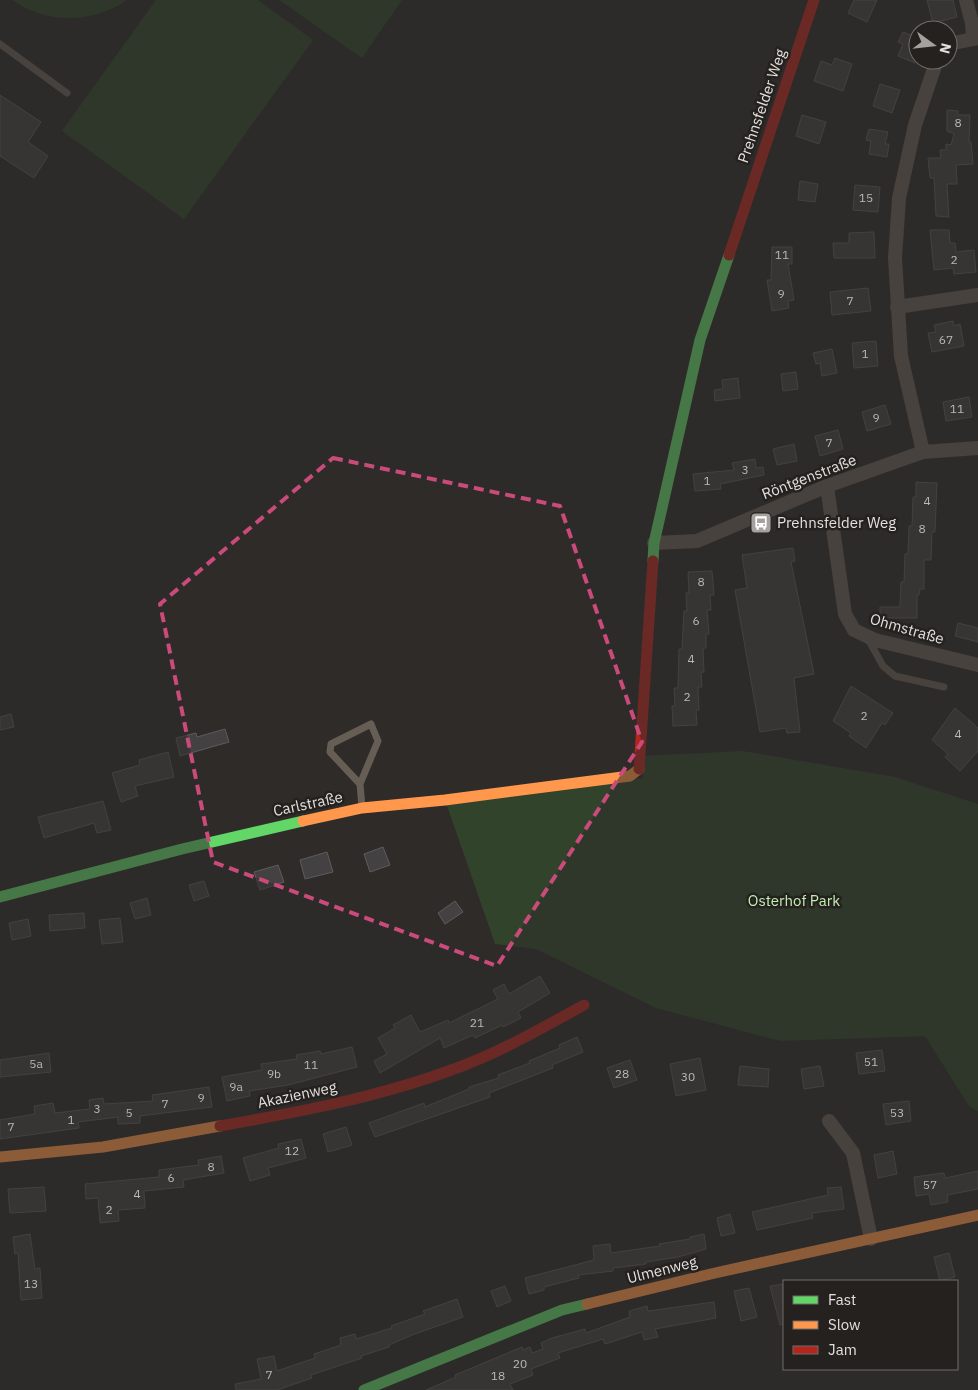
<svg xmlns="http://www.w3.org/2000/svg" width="978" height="1390" viewBox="0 0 978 1390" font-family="'IBM Plex Sans',sans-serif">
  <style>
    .green { fill: #31432a }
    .building { fill: #434142; stroke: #5d5c5c }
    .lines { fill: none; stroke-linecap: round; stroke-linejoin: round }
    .lane { stroke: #665d54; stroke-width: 7 }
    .street { stroke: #665d54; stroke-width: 14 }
    .fast { stroke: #63d668; stroke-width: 11 }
    .slow { stroke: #ff974d; stroke-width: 11 }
    .jam { stroke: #b3261e; stroke-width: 11 }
    .marked { fill: none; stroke: #ca4a7c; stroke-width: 4; stroke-dasharray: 10 6; stroke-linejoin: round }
    .labels { text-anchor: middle; stroke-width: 5; stroke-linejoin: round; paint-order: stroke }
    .number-label { font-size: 12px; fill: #bbb8b7 }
    .street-label { font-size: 15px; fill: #e3e0de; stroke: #25211f }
    .poi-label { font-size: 15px; fill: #e3e0de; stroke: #25211f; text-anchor: start }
    .park-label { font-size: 15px; fill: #c1eeb3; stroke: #25211f }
  </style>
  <rect width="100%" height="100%" fill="#2e2b29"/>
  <!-- green -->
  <path class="green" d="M13,0H127C94,23 46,25 13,0Z
    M156,0H258L313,40L184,219L62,131Z
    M279,0H402L362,58Z
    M743,751L895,777L978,804V1111L969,1106L925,1036L780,1041L656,1008L536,949L495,944L445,800L643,778L641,756Z"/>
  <!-- building -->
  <path class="building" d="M854,0H877L867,22L848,13Z
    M927,0H953L957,17L933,23Z
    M903,32L918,38V56L915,63L898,56L903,44L898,42Z
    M835,58L852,64L843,91L814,81L821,61L832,65Z
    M880,84L900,90L892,113L873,106Z
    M0,95L41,122L28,142L48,156L34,178L0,156Z
    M947,110L958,111V115H970L969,142H971L973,164L956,165L957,184H947L949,217L936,216L934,178H930L928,158H941L940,150H946V144L951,145L954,134L947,131Z
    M802,115L826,122L819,144L796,136Z
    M869,129L888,132L885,144H889L887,157L869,154L871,141L866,140Z
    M800,181L818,184L815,202L798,200Z
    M855,185L880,187L878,212L853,210Z
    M930,230H949L950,243H955L956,252L974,250L976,272L954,274L953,268L934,270Z
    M874,232L875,258H834L833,243H849V233Z
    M772,247H792V264H788L794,300L788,301L789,308L772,311L767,280H771Z
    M868,288L871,311L832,315L830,292Z
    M953,321L954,326L960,324L964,346L932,352L928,333L936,332L934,325Z
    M876,341L878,366L854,368L852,343Z
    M832,349L837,373L822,376L820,363L816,364L813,353Z
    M796,372L798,389L783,391L781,374Z
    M738,378L740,398L715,401L714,390L723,389L722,380Z
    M969,397L972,417L946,421L943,402Z
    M885,405L891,424L867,431L862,412Z
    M838,430L843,449L820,456L815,436Z
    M794,444L797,461L777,465L773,449Z
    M755,459L756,468L763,467L764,475L720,484L721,489L695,491L693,474L734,470L732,463Z
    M916,482L937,483L935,532H932L931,560H924V589H920L919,595H917V618H880V607H900L901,582H904L905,554H908L909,526H912L913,497H916Z
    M793,548L795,561L791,562L814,674L794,678L800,732L787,733L786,728L760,732L735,590L747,588L742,555Z
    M712,571L714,595H710L711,610H707L709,634H706V648H703L704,672H701L702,687H698L699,710H696L697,725L673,726L672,706H675L674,688H678L679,649H682L684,611H687L686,593H689L688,572Z
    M958,623L978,628V642L955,636Z
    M851,686L893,713L885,725L882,723L866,748L849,736L851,733L833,721Z
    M955,708L978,728V751L960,771L945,757L948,754L932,740Z
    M11,714L14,727L0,730V717Z
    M225,729L229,742L180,756L176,738L196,733L197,737Z
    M168,752L174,777L135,786L138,796L121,802L112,773L140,765L139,760Z
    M103,801L111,830L97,833L94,823L44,838L38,817Z
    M383,847L390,865L370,872L364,854Z
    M327,852L333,872L305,879L300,860Z
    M278,865L284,882L260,890L254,872Z
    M204,881L209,896L194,901L189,885Z
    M147,898L151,915L135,919L130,903Z
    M455,901L463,912L445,924L438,913Z
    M84,913L85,928L50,931L49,915Z
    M120,918L123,942L102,944L99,920Z
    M28,919L31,936L12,940L9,923Z
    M540,976L550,993L518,1012L521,1018L503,1027L502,1025L475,1038L473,1035L444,1048L440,1038L380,1073L374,1061L387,1054L378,1038L395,1028L393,1025L411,1015L420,1032L448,1020L449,1023L498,999L493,990L504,984L509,994Z
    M577,1037L583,1052L552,1065L553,1068L489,1093L490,1097L375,1137L369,1123L424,1103L425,1107L469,1089V1087L499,1078L498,1075L530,1063L529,1061L560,1048L559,1045Z
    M352,1047L357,1067L288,1085L249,1091L250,1096L227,1101L222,1077L262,1070L261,1064L297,1059L296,1055L320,1051L321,1054Z
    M882,1050L885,1071L859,1074L856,1053Z
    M49,1053L51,1072L0,1077V1060Z
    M700,1058L706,1090L676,1096L670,1064Z
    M630,1060L637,1080L614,1088L607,1068Z
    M740,1066L769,1069L768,1087L738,1085Z
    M820,1066L824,1086L804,1089L801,1069Z
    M209,1087L212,1107L140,1116V1123L118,1124V1117L78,1122L79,1128L0,1139V1120L35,1114L34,1106L53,1103L55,1113L90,1109L89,1100L103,1098L104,1104L153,1101L152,1095Z
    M909,1101L911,1121L886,1125L883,1104Z
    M346,1127L352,1145L328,1152L323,1134Z
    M301,1139L306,1158L268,1168L270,1175L250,1181L243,1158L279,1148L278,1144Z
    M893,1151L897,1174L878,1178L874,1155Z
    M221,1156L224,1173L183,1180L184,1187L144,1191L145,1208L118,1210L119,1221L100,1223L98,1198L86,1199L85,1184L159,1177V1170L199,1165L198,1160Z
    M978,1171V1189L947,1195L948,1202L931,1205L929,1194L916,1196L914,1177L944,1173L945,1178Z
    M44,1187L46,1211L10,1213L8,1189Z
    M841,1187L844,1209L812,1213L813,1218L757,1230L752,1212L828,1195L827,1188Z
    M730,1214L735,1233L721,1236L717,1218Z
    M30,1234L35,1269L40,1268L42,1298L21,1300L18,1253L15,1254L13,1237Z
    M704,1234L706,1249L678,1257L646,1262V1264L613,1268V1271L578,1275L579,1278L544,1287V1290L529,1294L525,1278L594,1260L593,1246L610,1244L611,1253L660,1246L659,1244L690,1239V1237Z
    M949,1253L955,1277L940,1281L934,1257Z
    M784,1284V1324L780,1325L770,1286Z
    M505,1286L511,1301L497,1307L491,1291Z
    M749,1288L757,1317L741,1321L734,1291Z
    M457,1299L463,1317L412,1335L389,1345V1347L361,1356L362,1358L311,1375L312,1378L277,1390H236L235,1384L261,1379L257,1359L274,1356L277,1371L315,1358L314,1354L341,1345L340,1338L355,1334L356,1339L392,1328L391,1326L425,1314L423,1311Z
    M714,1302L716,1318L655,1329L658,1337L644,1340L642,1332L605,1344L603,1339L558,1353L560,1358L531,1369L533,1375L510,1384L513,1390H426L456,1377L455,1375L522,1347L523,1350L530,1347L532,1353L543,1349L541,1343L552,1338L585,1329L586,1333L630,1317L629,1311L647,1306L648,1311Z"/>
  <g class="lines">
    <!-- lane -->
    <path class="lane" d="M0,44L67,93
      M868,639L883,666L895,676L944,687
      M360,784L330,752L331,744L371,724L378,741L360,784L362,807"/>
    <!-- street -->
    <path class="street" d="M966,0L972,23L973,38
      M948,44L978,38
      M897,307L978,295
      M923,452L901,356L895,258L899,198L915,125L937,60
      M827,486L845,614L854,630L875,640L978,665
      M654,543L697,541L827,486L923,452L978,448
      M829,1121L853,1153L871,1239"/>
    <!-- fast -->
    <path class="fast" d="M653,561L654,543L700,340L729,255
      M0,897L182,849L303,821
      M364,1390L562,1310L587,1304"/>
    <!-- slow -->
    <path class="slow" d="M303,821L362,808L445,800L630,776L639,769
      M0,1157L103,1147L220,1126
      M587,1304L715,1273L978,1215"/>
    <!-- jam -->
    <path class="jam" d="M729,255L814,0
      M639,769L653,561
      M220,1126C299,1112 379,1097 454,1069C499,1053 542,1028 584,1005"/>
  </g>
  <!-- marked area -->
  <path d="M0 0H978V1390H0ZM333,458L560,506L642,742L497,966L213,862L160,604Z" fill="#2e2b29" fill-opacity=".55" fill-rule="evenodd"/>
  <path class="marked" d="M333,458L560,506L642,742L497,966L213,862L160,604Z"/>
  <!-- icons -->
  <defs>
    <g id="bus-square" transform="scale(1.125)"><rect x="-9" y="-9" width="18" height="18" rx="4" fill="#a4a19f" stroke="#25211f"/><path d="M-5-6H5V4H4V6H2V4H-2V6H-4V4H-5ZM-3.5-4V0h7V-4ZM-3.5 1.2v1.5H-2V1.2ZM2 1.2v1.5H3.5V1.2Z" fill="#fff"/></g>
  </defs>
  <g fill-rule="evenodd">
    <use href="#bus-square" x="761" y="523"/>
  </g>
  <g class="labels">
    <!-- number labels -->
    <g class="number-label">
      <text x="958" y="127">8</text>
      <text x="866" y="202">15</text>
      <text x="782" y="259">11</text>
      <text x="954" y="264">2</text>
      <text x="781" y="298">9</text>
      <text x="850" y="305">7</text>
      <text x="946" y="344">67</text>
      <text x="865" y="358">1</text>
      <text x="957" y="413">11</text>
      <text x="876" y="422">9</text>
      <text x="829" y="447">7</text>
      <text x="745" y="474">3</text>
      <text x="707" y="485">1</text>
      <text x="927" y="505">4</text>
      <text x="922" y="533">8</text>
      <text x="701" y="586">8</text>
      <text x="696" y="625">6</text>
      <text x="691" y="663">4</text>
      <text x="687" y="701">2</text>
      <text x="864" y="720">2</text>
      <text x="958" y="738">4</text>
      <text x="477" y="1027">21</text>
      <text x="871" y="1066">51</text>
      <text x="36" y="1068">5a</text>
      <text x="311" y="1069">11</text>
      <text x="274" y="1078">9b</text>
      <text x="622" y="1078">28</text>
      <text x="688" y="1081">30</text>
      <text x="236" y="1091">9a</text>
      <text x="201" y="1102">9</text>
      <text x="165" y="1108">7</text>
      <text x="97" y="1113">3</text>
      <text x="129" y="1117">5</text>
      <text x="897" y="1117">53</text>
      <text x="71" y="1124">1</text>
      <text x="11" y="1131">7</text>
      <text x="292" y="1155">12</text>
      <text x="211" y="1171">8</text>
      <text x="171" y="1182">6</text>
      <text x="930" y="1189">57</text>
      <text x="137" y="1198">4</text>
      <text x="109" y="1214">2</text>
      <text x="31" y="1288">13</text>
      <text x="520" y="1368">20</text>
      <text x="269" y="1379">7</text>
      <text x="498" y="1380">18</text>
    </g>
    <!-- street labels -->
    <g class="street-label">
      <text transform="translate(762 106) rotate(-71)" y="5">Prehnsfelder Weg</text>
      <text transform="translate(809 477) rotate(-21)" y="5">Röntgenstraße</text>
      <text transform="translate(907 629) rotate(16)" y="5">Ohmstraße</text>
      <text transform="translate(308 804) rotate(-12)" y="5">Carlstraße</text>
      <text transform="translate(297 1095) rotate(-12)" y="5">Akazienweg</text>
      <text transform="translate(662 1270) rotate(-14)" y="5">Ulmenweg</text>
    </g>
    <!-- poi labels -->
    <g class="poi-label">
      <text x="777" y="528">Prehnsfelder Weg</text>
    </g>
    <!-- park labels -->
    <g class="park-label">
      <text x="794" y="906">Osterhof Park</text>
    </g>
  </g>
  <!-- legend -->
  <rect x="783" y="1280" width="175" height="90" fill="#25211f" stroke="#716d6b"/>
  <rect x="793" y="1296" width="25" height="8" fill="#63d668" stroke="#716d6b"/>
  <text x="828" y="1305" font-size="15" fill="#e3e0de">Fast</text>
  <rect x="793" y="1321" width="25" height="8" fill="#ff974d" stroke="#716d6b"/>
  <text x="828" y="1330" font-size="15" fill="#e3e0de">Slow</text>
  <rect x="793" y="1346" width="25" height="8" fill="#b3261e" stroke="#716d6b"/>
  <text x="828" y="1355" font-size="15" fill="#e3e0de">Jam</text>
  <!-- north arrow -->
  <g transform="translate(933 45) rotate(105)"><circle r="24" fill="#25211f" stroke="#716d6b"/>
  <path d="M0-4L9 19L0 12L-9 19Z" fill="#a4a19f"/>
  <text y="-8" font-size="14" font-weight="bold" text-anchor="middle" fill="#e3e0de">N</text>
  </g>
</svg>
